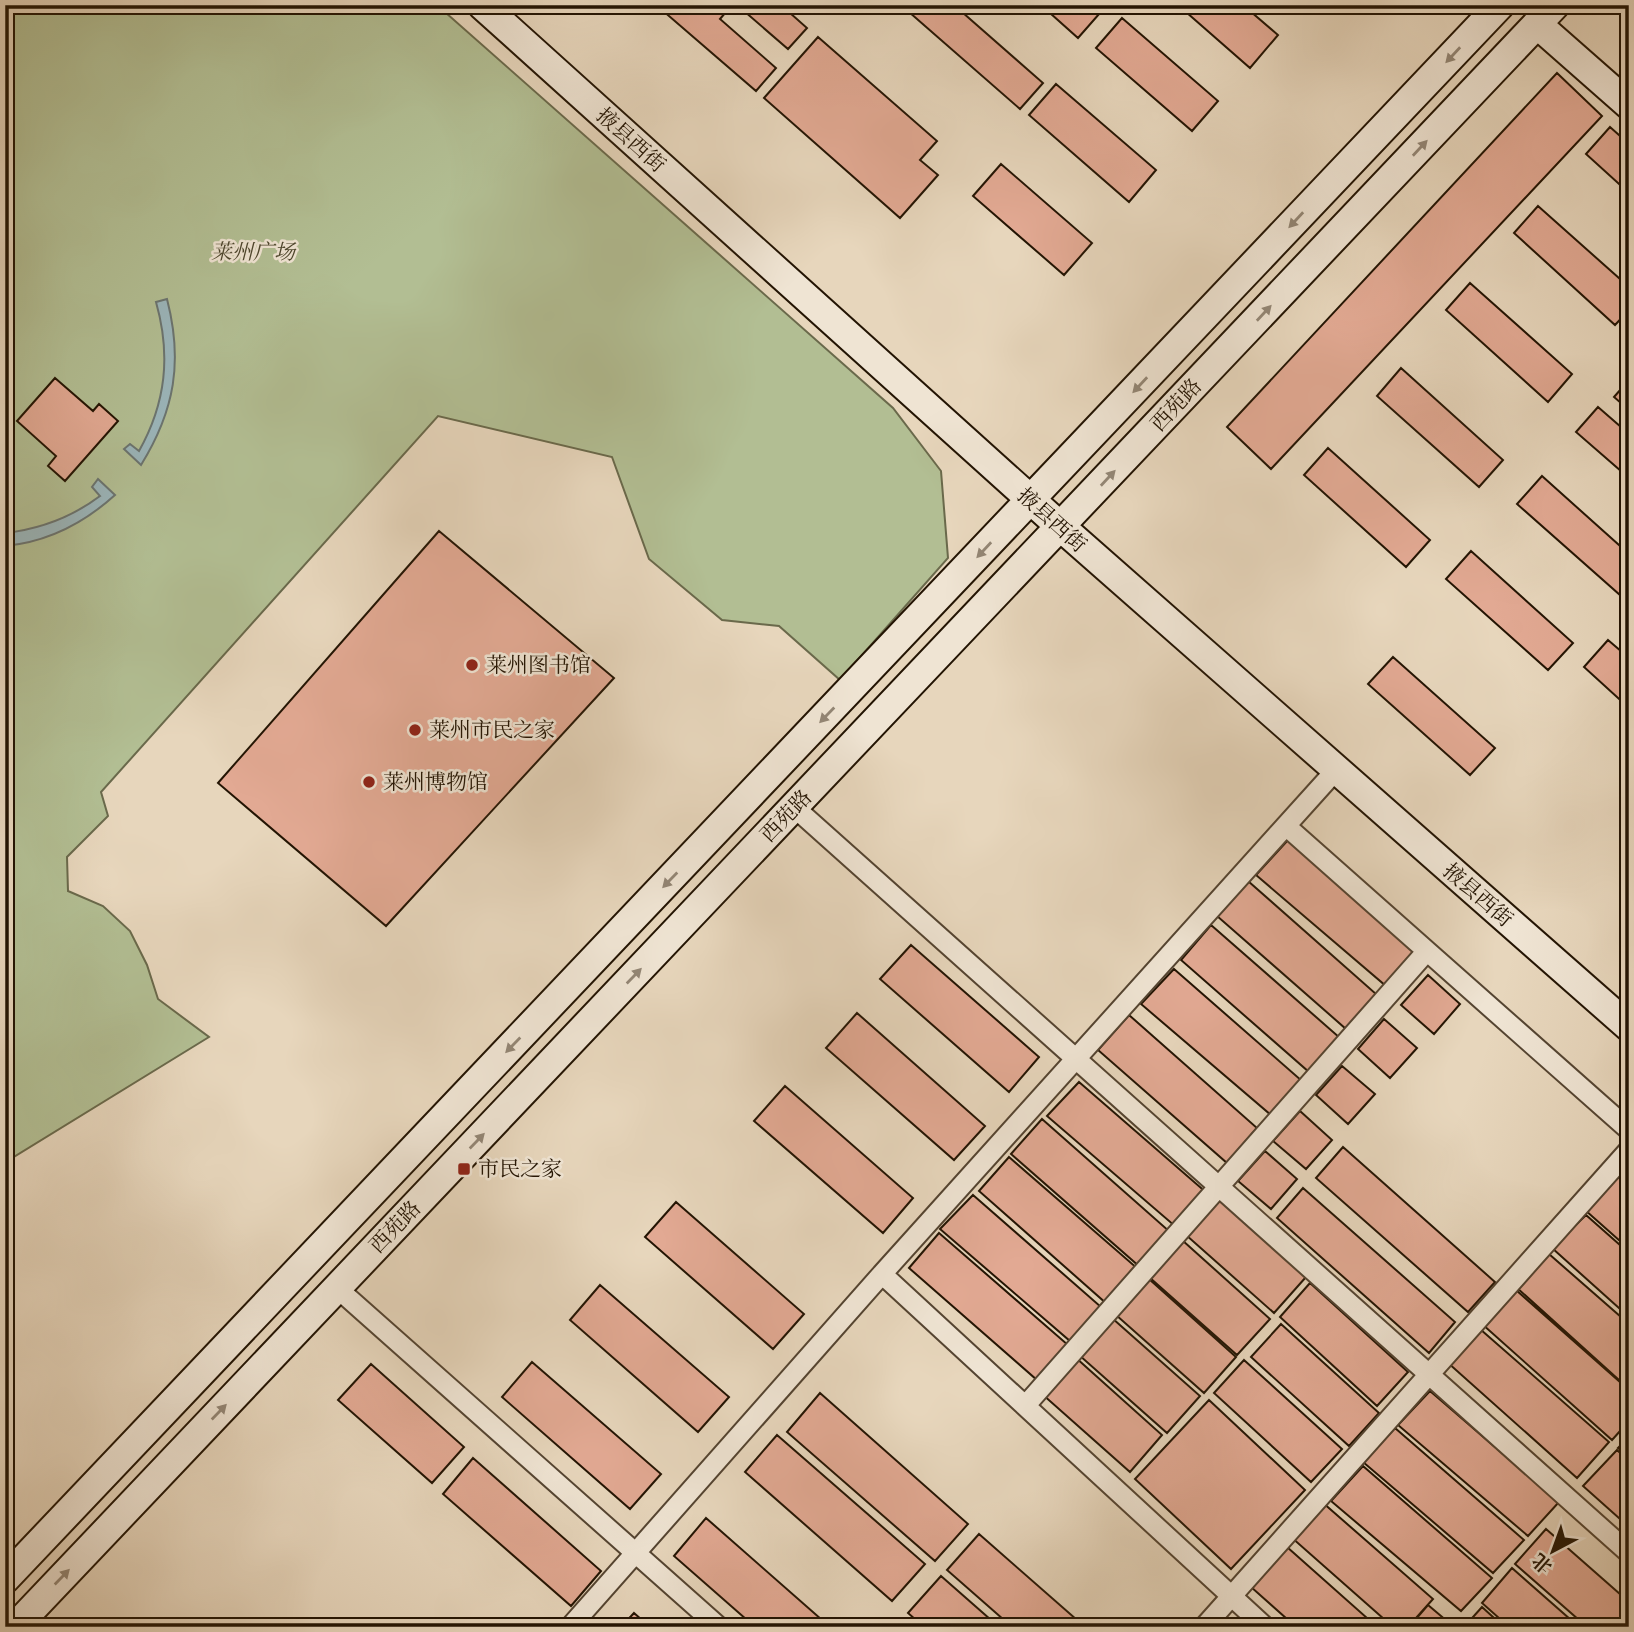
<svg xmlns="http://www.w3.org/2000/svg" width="1634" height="1632" viewBox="0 0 1634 1632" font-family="'Libre Caslon Text','Noto Serif SC',serif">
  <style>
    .green { fill: #b2be93; stroke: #6a694b; stroke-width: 2 }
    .water { fill: #9bb6bb; stroke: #6b7571; stroke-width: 2 }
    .building { fill: #e2a993; stroke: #231403; stroke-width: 2 }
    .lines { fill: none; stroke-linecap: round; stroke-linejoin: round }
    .street-casing { stroke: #544431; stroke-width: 23 }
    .secondary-casing { stroke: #231403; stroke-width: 32 }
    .street { stroke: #efe4d3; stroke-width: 19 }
    .secondary { stroke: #efe4d3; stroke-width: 28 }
    .oneway { fill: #938675 }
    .poi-dot { fill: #8f2418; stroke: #efe4d3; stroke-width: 2.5 }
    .labels { text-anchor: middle; stroke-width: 5; stroke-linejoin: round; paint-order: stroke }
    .street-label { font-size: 21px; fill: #231403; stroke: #efe4d3 }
    .park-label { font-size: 21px; font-style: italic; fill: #4e472e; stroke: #efe4d3 }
    .poi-label { font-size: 21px; fill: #231403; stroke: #efe4d3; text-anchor: start }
  </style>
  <rect width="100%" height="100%" fill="#e7d6bc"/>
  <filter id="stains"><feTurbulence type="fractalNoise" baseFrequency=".00286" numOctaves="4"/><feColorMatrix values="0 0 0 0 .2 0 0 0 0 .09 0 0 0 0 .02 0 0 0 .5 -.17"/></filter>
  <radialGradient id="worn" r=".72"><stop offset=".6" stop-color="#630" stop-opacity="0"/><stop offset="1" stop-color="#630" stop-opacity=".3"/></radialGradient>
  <!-- green -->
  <path class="green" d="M5,5H437L893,408L941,471L948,558L840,680L779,626L722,620L649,559L612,457L438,416L101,792L108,816L67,857L68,891L103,906L130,931L147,965L158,999L209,1037L12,1158L5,1160Z"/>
  <!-- water -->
  <path class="water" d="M167,299C183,361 175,410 141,465L124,449L130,444L139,451C166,403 171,355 156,302Z
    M98,479L115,495C83,524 48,542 5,546V533C41,529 72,517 100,496L92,487Z"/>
  <!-- building -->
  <path class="building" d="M667,5H732L720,19L776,68L756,91L662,10Z
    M737,5H781L807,28L788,49Z
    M901,5H954L1043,83L1020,109Z
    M1041,5H1107L1078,38Z
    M1178,5H1243L1278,35L1250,68Z
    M1122,18L1218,101L1192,131L1096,48Z
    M818,37L937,141L920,160L938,175L900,218L764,98Z
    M1557,73L1602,116L1271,469L1227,427Z
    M1056,84L1156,170L1129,202L1029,115Z
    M1610,127L1629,144V193L1586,154Z
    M1001,164L1092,243L1064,275L973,196Z
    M1538,206L1629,287V310L1615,325L1514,233Z
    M1470,283L1572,374L1548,402L1446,310Z
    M1401,368L1503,460L1479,487L1377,396Z
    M55,378L93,411L99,404L118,421L65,481L48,466L56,456L17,421Z
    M1629,380V410L1614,397Z
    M1598,407L1629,434V478L1576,432Z
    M1328,448L1430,540L1406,567L1304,475Z
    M1542,476L1629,554V585L1620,595L1517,504Z
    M439,531L614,678L386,926L218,783Z
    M1471,551L1573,643L1548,670L1446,579Z
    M1608,640L1629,658V708L1584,667Z
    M1393,657L1495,748L1470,775L1368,684Z
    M1288,840L1417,952L1386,986L1256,875Z
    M1248,881L1376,994L1346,1029L1217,916Z
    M1211,925L1340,1038L1309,1072L1181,960Z
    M911,945L1039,1057L1009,1092L880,979Z
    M1174,969L1302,1081L1271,1115L1141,1004Z
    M1428,975L1460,1004L1434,1034L1401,1005Z
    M857,1013L985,1126L954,1160L826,1048Z
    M1129,1015L1257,1128L1227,1163L1098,1050Z
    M1384,1019L1417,1048L1390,1078L1358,1049Z
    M1342,1066L1375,1094L1348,1124L1316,1095Z
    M1079,1082L1208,1194L1176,1227L1047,1116Z
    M785,1086L913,1198L883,1233L754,1121Z
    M1300,1111L1332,1140L1306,1169L1273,1141Z
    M1042,1119L1170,1232L1140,1267L1011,1154Z
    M1343,1147L1495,1282L1468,1312L1316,1178Z
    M1265,1151L1297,1179L1271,1209L1238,1181Z
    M1009,1157L1138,1269L1107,1304L979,1191Z
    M1629,1161V1180L1618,1171Z
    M1618,1177L1629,1186V1249L1585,1210Z
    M1303,1188L1455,1322L1429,1353L1277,1218Z
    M973,1195L1101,1307L1070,1341L940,1229Z
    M1219,1198L1306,1277L1274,1313L1186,1235Z
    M676,1202L804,1314L773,1349L645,1237Z
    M1586,1215L1629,1253V1317L1552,1248Z
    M939,1233L1068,1345L1037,1380L909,1268Z
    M1182,1240L1270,1319L1237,1355L1149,1277Z
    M1549,1254L1629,1324V1389L1516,1287Z
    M1149,1279L1236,1357L1204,1393L1116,1315Z
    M1310,1283L1408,1372L1377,1406L1280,1317Z
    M600,1285L729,1397L698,1432L570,1320Z
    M1516,1290L1629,1390V1421L1612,1440L1482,1324Z
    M1112,1318L1200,1396L1167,1433L1079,1355Z
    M1281,1324L1379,1413L1349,1446L1251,1357Z
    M1480,1329L1609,1442L1577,1478L1447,1362Z
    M1075,1357L1162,1435L1130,1472L1042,1394Z
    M1244,1360L1342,1449L1311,1482L1214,1393Z
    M532,1362L661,1474L630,1509L502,1397Z
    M371,1364L464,1447L432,1483L338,1400Z
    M1430,1391L1559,1502L1528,1536L1398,1425Z
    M820,1393L968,1524L935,1561L787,1432Z
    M1209,1400L1305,1490L1231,1569L1135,1479Z
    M1395,1428L1524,1540L1493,1573L1363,1462Z
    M777,1435L925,1564L892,1601L745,1472Z
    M1629,1437V1457L1618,1448Z
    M1617,1450L1629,1461V1527L1583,1486Z
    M473,1458L601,1571L571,1606L443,1494Z
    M1363,1466L1492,1578L1461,1611L1331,1501Z
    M1322,1502L1433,1599L1408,1627H1393L1291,1537Z
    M706,1518L830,1627H755L674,1556Z
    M1546,1529L1629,1602V1627H1587L1515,1564Z
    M979,1534L1085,1627H1012L947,1570Z
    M1287,1547L1367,1618L1359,1627H1296L1251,1587Z
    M1512,1568L1579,1627H1509L1482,1603Z
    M941,1576L999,1627H924L908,1613Z
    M1428,1605L1454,1627H1409Z
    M1482,1607L1504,1627H1464Z
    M634,1613L650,1627H621Z"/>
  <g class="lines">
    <!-- street casing -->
    <g class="street-casing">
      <path id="street" d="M794,807L1629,1553
        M1427,951L1629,1130
        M337,1288L719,1627
        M1025,1406L1427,951L1286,826
        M570,1627L882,1274
        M1204,1627L1629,1150
        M1265,1627L882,1274L1336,770"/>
    </g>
    <!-- secondary casing -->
    <g class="secondary-casing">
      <path id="secondary" d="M482,5L1061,527L1629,1027
        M1537,24L1629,105
        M5,1579L1500,5
        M15,1627L1555,5"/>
    </g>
    <!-- street -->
    <use href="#street" class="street"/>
    <!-- secondary -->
    <use href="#secondary" class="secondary"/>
  </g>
  <!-- one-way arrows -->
  <defs><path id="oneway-solid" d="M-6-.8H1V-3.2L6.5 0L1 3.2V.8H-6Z" transform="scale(1.75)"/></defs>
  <g class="oneway">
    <use href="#oneway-solid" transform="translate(1453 55) rotate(133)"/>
    <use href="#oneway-solid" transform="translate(1420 148) rotate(-47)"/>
    <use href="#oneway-solid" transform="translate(1296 220) rotate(133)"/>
    <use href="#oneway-solid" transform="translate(1264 313) rotate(-47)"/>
    <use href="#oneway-solid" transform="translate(1140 385) rotate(133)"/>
    <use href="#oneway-solid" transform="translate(1108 478) rotate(-47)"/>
    <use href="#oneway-solid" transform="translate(984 550) rotate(133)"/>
    <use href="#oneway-solid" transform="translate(827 715) rotate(134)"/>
    <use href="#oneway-solid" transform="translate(670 880) rotate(134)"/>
    <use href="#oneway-solid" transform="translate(634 976) rotate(-46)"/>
    <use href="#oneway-solid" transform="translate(513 1045) rotate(134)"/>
    <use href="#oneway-solid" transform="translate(477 1141) rotate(-46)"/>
    <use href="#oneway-solid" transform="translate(219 1412) rotate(-46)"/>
    <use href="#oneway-solid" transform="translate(62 1577) rotate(-46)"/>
  </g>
  <!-- markers -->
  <g class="poi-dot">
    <circle cx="472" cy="665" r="7"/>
    <circle cx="415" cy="730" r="7"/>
    <circle cx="369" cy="782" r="7"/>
    <rect x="457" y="1162" width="14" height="14" rx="3.5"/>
  </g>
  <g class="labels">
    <!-- street labels -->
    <g class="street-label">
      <text transform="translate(631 140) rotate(42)" y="7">掖县西街</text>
      <text transform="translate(1176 405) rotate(-47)" y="7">西苑路</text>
      <text transform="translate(1052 520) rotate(42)" y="7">掖县西街</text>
      <text transform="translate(786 816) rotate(-46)" y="7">西苑路</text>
      <text transform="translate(1478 895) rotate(41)" y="7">掖县西街</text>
      <text transform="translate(395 1227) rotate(-46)" y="7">西苑路</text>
    </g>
    <!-- park labels -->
    <g class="park-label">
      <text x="253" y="259">莱州广场</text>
    </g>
    <!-- poi labels -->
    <g class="poi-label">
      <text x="486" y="672">莱州图书馆</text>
      <text x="429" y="737">莱州市民之家</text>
      <text x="383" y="789">莱州博物馆</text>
      <text x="478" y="1176">市民之家</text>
    </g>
  </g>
  <!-- margin -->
  <rect width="1634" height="1632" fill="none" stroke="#e7d6bc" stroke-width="28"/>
  <rect x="7" y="7" width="1620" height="1618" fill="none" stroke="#231403" stroke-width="3.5"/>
  <rect x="14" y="14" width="1606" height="1604" fill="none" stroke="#231403" stroke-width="2"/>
  <!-- north arrow -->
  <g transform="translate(1553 1551) rotate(221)" stroke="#efe4d3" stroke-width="5" paint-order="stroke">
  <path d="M0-5L12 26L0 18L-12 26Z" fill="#231403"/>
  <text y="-10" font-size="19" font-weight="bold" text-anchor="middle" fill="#231403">北</text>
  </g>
  <rect width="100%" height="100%" filter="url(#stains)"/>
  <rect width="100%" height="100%" fill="url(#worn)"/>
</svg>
